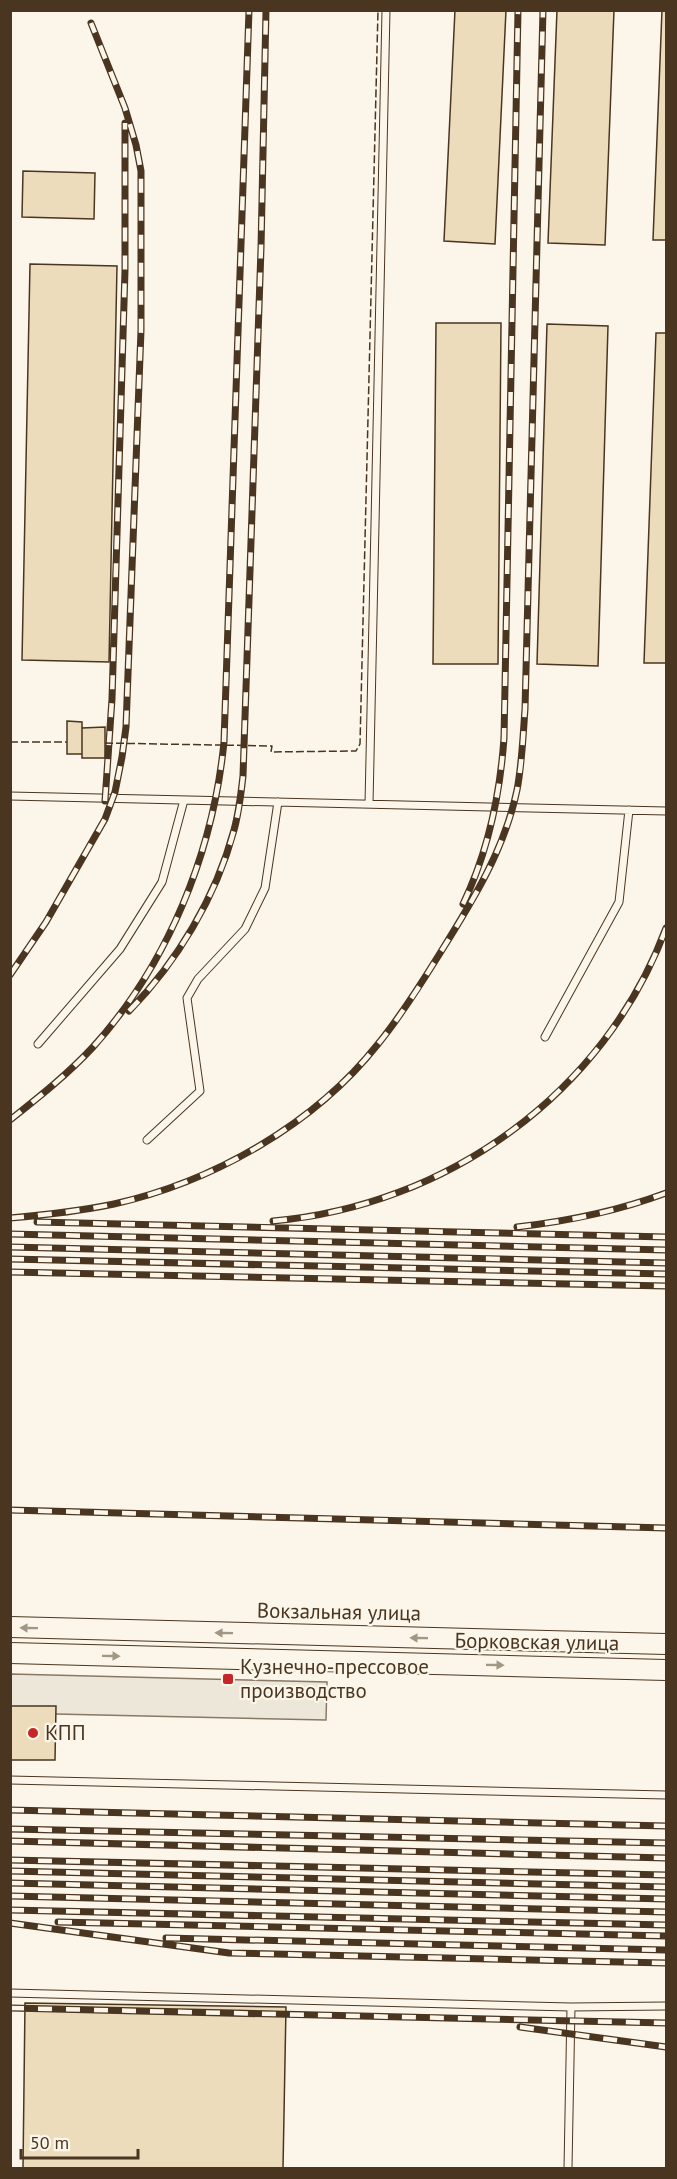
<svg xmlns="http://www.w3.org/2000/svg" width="677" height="2179" viewBox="0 0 677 2179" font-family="'PT Sans',sans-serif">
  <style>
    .parking { fill: #ede7d9; stroke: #887966; stroke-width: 1.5 }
    .building { fill: #ecdcbc; stroke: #4a3520; stroke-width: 1.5 }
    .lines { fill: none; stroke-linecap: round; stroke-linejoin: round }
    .lane-casing { stroke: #4a3520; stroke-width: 9 }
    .secondary-casing { stroke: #4a3520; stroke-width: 22 }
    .lane { stroke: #fbf6e9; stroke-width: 7 }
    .secondary { stroke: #fbf6e9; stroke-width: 20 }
    .rail-casing { stroke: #4a3520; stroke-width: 7 }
    .rail { stroke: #fbf6e9; stroke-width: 4.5; stroke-dasharray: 14; stroke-linecap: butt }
    .fence { stroke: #4a3520; stroke-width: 1.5; stroke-dasharray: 8 3; stroke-linecap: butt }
    .oneway { fill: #a29684 }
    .poi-dot { fill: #c62828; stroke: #fbf6e9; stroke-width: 2 }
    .labels { text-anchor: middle; stroke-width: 4.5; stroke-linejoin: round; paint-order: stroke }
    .street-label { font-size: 21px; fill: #4a3520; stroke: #fbf6e9 }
    .poi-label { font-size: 21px; fill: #4a3520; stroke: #fbf6e9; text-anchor: start }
  </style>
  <rect width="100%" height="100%" fill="#fbf6e9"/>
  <!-- parking -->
  <path class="parking" d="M11,1674L327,1682L326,1720L11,1713Z"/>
  <!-- building -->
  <path class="building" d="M455,10H506L495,244L444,241Z
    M557,10H614L605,245L548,243Z
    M662,10H666V240H653Z
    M23,171L95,173L94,219L22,217Z
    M30,264L117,266L109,662L22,660Z
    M436,323H501L498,664H433Z
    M547,324L608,326L598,666L537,664Z
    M656,333H666V663H644Z
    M67,721L82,722V754H67Z
    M105,727V758H82V728Z
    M10,1706H56L55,1760H10Z
    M25,2003L286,2007L283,2168H23Z"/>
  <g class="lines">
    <!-- lane casing -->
    <g class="lane-casing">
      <path id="lane" d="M10,796L666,811
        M369,804L386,10
        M545,1037L619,902L629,810
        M38,1044L120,949L162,882L184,800
        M147,1140L200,1091L187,998L198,979L245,929L265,888L278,802
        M10,1780L666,1795
        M10,1993L571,2007L666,2006
        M568,2168L571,2007"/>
    </g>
    <!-- secondary casing -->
    <g class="secondary-casing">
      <path id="secondary" d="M10,1627L666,1644
        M10,1653L666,1670"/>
    </g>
    <!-- lane -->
    <use href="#lane" class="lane"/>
    <!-- secondary -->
    <use href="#secondary" class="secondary"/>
    <!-- rail casing -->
    <g class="rail-casing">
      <path id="rail" d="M105,801L112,699L125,270V123
        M463,904C488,852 500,795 504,738L518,10
        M10,975L46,922L105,819L115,792L122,757L126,727L141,330V171L136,145L125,108L91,23
        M129,1011C177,962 216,897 234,830C239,812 241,794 243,776L261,248L266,10
        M10,1120C39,1097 68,1074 93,1047C168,964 213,853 224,742L249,10
        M10,1218C45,1215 80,1211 114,1204C213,1182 315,1124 378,1044C400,1017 419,987 437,958C470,905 504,852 517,790C522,764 523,736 525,709L543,10
        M273,1221C447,1206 605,1093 666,928
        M37,1222L666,1237
        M517,1227C569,1221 618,1211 666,1193
        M10,1234L666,1250
        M10,1247L666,1263
        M10,1259L666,1274
        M10,1272L666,1286
        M10,1510L666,1528
        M10,1810L666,1826
        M10,1829L666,1843
        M10,1841L666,1858
        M10,1860L666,1875
        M10,1871L666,1887
        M10,1883L666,1899
        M10,1896L666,1912
        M10,1910L666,1925
        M58,1922L666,1936
        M10,1923L229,1953L666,1963
        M166,1938L666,1950
        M10,2008L666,2023
        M520,2027L666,2047"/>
    </g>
    <!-- rail -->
    <use href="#rail" class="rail"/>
    <!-- fence -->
    <path class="fence" d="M10,742H67
      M105,743L272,746L271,752L356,751L360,744L378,10"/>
  </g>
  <!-- one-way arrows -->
  <defs><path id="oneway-solid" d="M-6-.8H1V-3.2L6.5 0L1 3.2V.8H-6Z" transform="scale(1.5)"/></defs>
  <g class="oneway">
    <use href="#oneway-solid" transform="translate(29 1628) rotate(-179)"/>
    <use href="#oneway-solid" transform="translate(224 1633) rotate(-179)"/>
    <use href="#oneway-solid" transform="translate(419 1638) rotate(-179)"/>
    <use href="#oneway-solid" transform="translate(111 1656) rotate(1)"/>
    <use href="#oneway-solid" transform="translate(495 1665) rotate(1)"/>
  </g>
  <!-- markers -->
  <g class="poi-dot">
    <rect x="222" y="1673" width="12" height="12" rx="3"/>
    <circle cx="33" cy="1733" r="6"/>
  </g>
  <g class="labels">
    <!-- street labels -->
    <g class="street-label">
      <text transform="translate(339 1612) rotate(1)" y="7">Вокзальная улица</text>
      <text transform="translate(537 1642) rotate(1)" y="7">Борковская улица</text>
    </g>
    <!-- poi labels -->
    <g class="poi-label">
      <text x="240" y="1674">Кузнечно-прессовое<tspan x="240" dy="24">производство</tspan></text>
      <text x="45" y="1740">КПП</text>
    </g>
  </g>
  <!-- border -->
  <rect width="677" height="2179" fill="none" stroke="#4a3520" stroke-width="24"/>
  <!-- scale -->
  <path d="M21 2149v9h117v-9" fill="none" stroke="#4a3520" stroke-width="3"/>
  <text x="30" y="2149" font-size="18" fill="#4a3520" stroke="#fbf6e9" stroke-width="4.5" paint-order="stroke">50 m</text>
</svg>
